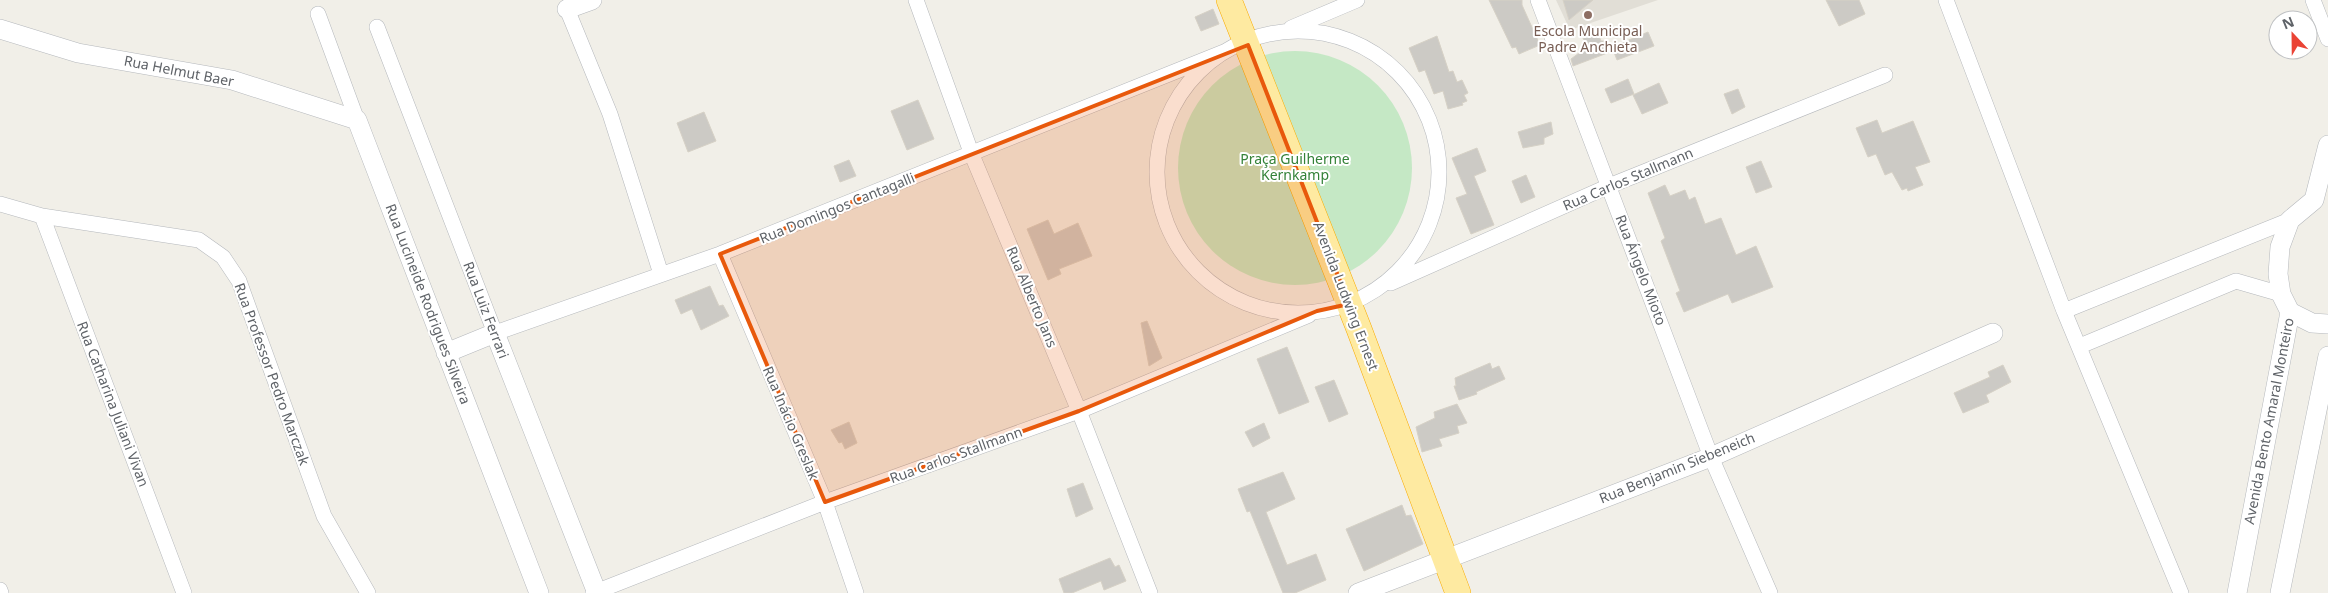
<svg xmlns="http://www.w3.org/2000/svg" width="2328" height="593" viewBox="0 0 2328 593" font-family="'Noto Sans',sans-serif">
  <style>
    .education { fill: #e1ded6 }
    .green { fill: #c5e8c5 }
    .building { fill: #cccac5; stroke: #d6d1c6 }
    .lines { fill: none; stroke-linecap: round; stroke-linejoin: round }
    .minor-casing { stroke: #b5b8bc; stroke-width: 16 }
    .tertiary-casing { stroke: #b5b8bc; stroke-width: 20 }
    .trunk-casing { stroke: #f9ab00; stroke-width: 26 }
    .minor { stroke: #fff; stroke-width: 15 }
    .tertiary { stroke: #fff; stroke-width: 19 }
    .trunk { stroke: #feeaa1; stroke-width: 25 }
    .marked { fill: #e8590c; fill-opacity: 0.2; stroke: #e8590c; stroke-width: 4; stroke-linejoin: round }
    .education-dot { fill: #8d6e63; stroke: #fff; stroke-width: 2 }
    .labels { text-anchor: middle; stroke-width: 4; stroke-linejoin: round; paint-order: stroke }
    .education-label { font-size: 14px; fill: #785e54; stroke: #fff }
    .street-label { font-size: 14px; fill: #5f6368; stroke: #fff }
    .park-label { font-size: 14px; fill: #348238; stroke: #fff }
  </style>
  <rect width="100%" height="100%" fill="#f1efe8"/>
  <!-- education -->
  <path class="education" d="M1556,0H1658L1570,30Z"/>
  <!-- green -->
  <path class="green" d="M1178 168a117 117 0 1 1 234 0a117 117 0 1 1-234 0Z"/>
  <!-- building -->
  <path class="building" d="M1489,0H1522V5L1540,45L1519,54L1516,47L1512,48Z
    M1563,0H1593L1569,20Z
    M1826,0H1859L1865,14L1839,26Z
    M1213,9L1219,24L1201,31L1195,17Z
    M1597,31L1601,41H1605L1610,52L1573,66L1571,59L1587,47L1583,38Z
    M1648,32L1654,46L1617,60L1612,47Z
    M1437,36L1449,72L1453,71L1457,82L1462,80L1468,93L1464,95L1467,101L1462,103L1463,105L1448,109L1443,91L1434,94L1425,70L1419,72L1409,48Z
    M1628,79L1634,94L1611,103L1605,89Z
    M1659,83L1668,103L1642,114L1633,95Z
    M1738,89L1745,107L1732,114L1724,94Z
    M918,100L934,139L907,150L891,111Z
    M704,112L716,141L688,152L677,123Z
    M1877,120L1882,133L1913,121L1930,162L1915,167L1923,185L1908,191L1907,188L1902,190L1892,172L1885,175L1876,154L1868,157L1856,128Z
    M1551,122L1553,134L1544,138V144L1523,148L1518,132Z
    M1477,148L1486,171L1474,176L1494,225L1471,234L1456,198L1467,194L1452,158Z
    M849,160L856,176L840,182L834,166Z
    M1761,161L1772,187L1756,193L1746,167Z
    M1526,175L1535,197L1521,203L1512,181Z
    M1665,185L1670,196L1685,190L1689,200L1695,197L1705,224L1721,218L1736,255L1756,246L1773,287L1732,303L1728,294L1684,312L1676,293L1680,291L1661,241L1665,238L1648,193Z
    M1048,220L1054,234L1078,223L1092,256L1059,269L1061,274L1048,280L1027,229Z
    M710,286L719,306L723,305L729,316L701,330L692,309L681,314L675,300Z
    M1147,321L1162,358L1149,366L1141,323Z
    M1287,347L1309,402L1279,414L1257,359Z
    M1490,363L1492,369L1499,366L1505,379L1476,392L1477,394L1459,400L1454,386H1456L1455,378Z
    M2003,365L2011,382L1986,395L1989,402L1963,413L1954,393L1990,377L1988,372Z
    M1334,380L1348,414L1329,422L1315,387Z
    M1457,404L1467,423L1457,426L1459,433L1439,439L1442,446L1422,452L1416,427L1435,418L1434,412Z
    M849,422L857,443L845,449L842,442L839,443L831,430Z
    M1264,423L1270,438L1253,447L1245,432Z
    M1283,472L1295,499L1266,512L1287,565L1316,554L1326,580L1295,593H1283L1250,511L1247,512L1238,489Z
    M1083,483L1093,509L1076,517L1067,489Z
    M1402,505L1406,516L1411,515L1423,544L1364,571L1346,529Z
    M1110,558L1115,567L1119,565L1126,581L1104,590L1101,581L1072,593H1064L1059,579Z"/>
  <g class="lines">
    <!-- minor casing -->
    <g class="minor-casing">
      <path id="minor" d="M916,0L972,155L1079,411L1150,593
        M1538,0L1711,457L1770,593
        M1946,0L2064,311L2181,593
        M2313,0L2328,39
        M567,9L610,114L661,274
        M318,14L357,120
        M377,27L495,333L720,254L1224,52
        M1291,28L1357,0
        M1157 172a141 141 0 1 1 282 0a141 141 0 1 1-282 0Z
        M0,204L42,216L199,240L223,257L239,281L324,516L368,593
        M42,216L184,593
        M720,254L825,502L856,593
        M1391,283L1609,186L1885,75
        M2064,311L2290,220
        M2080,346L2236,281L2281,294
        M0,590L1,593
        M593,593L825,502L1079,411L1309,315"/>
    </g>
    <!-- tertiary casing -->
    <g class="tertiary-casing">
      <path id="tertiary" d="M567,9L592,0
        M0,29L78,53L232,80L357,120L539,593
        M2290,312L2312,323L2328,324
        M446,353L495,333L597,593
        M1358,593L1711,457L1993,333
        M2237,593L2290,312L2281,294L2278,274L2280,247L2290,220L2314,200L2328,145
        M2280,593L2328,356"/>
    </g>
    <!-- trunk casing -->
    <g class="trunk-casing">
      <path id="trunk" d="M1229,0L1359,329L1458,593"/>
    </g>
    <!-- minor -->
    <use href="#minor" class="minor"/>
    <!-- tertiary -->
    <use href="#tertiary" class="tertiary"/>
    <!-- trunk -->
    <use href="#trunk" class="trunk"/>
  </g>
  <!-- marked area -->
  <path class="marked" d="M1248,45L1349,304L1317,311L1079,411L825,502L720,254Z"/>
  <!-- markers -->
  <circle class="education-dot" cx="1588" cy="15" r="5"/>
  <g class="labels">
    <!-- education labels -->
    <g class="education-label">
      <text x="1588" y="36">Escola Municipal<tspan x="1588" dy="16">Padre Anchieta</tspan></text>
    </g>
    <!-- street labels -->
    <g class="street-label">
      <text transform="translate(179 71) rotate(11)" y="5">Rua Helmut Baer</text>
      <text transform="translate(1628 179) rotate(-23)" y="5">Rua Carlos Stallmann</text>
      <text transform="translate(837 208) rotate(-22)" y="5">Rua Domingos Cantagalli</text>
      <text transform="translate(1641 270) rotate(69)" y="5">Rua Ángelo Mioto</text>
      <text transform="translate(1346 296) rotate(69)" y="5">Avenida Ludwing Ernest</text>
      <text transform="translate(1032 297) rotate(67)" y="5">Rua Alberto Jans</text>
      <text transform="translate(428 304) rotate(69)" y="5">Rua Lucineide Rodrigues Silveira</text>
      <text transform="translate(486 310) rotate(69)" y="5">Rua Luiz Ferrari</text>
      <text transform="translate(272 374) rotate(70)" y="5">Rua Professor Pedro Marczak</text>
      <text transform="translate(113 404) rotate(69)" y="5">Rua Catharina Juliani Vivan</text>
      <text transform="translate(2269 421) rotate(-79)" y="5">Avenida Bento Amaral Monteiro</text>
      <text transform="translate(791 423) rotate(67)" y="5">Rua Inácio Greslak</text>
      <text transform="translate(956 455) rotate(-20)" y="5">Rua Carlos Stallmann</text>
      <text transform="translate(1677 468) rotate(-22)" y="5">Rua Benjamin Siebeneich</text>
    </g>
    <!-- park labels -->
    <g class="park-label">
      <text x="1295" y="164">Praça Guilherme<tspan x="1295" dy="16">Kernkamp</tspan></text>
    </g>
  </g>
  <!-- north arrow -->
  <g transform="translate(2293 35) rotate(338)"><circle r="24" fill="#ffffff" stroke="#bfc1c3"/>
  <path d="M0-4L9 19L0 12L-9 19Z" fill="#ea4335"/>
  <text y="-8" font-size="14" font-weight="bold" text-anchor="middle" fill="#5f6368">N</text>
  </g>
</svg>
